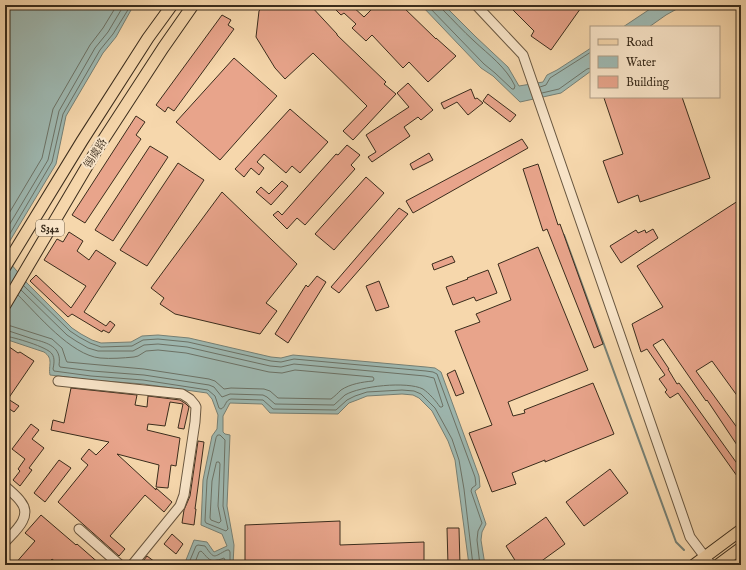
<svg xmlns="http://www.w3.org/2000/svg" width="746" height="570" viewBox="0 0 746 570" font-family="'IM FELL English','Noto Serif SC',serif">
  <style>
    .water { fill: #9eb8b1; stroke: #768075 }
    .lines { fill: none; stroke-linecap: round; stroke-linejoin: round }
    .shore { stroke: #6c7266; stroke-width: 1 }
    .stream { stroke: #768075; stroke-width: 2 }
    .building { fill: #e8a48b; stroke: #3a2c1c }
    .minor-casing { stroke: #695740; stroke-width: 11 }
    .major-casing { stroke: #3a2c1c; stroke-width: 13 }
    .minor { stroke: #f9e5c9; stroke-width: 9 }
    .major { stroke: #f6d7ac; stroke-width: 11 }
    .labels { text-anchor: middle; stroke-width: 4; stroke-linejoin: round; paint-order: stroke }
    .shield { fill: #f9e5c9; stroke: #736450; stroke-width: 1 }
    .shield-label { font-size: 10px; font-weight: bold; fill: #3a2c1c }
    .street-label { font-size: 11px; fill: #3a2c1c; stroke: #f9e5c9 }
  </style>
  <rect width="100%" height="100%" fill="#f6d7ac"/>
  <filter id="stains"><feTurbulence type="fractalNoise" baseFrequency=".005" numOctaves="4"/><feColorMatrix values="0 0 0 0 .2 0 0 0 0 .09 0 0 0 0 .02 0 0 0 .5 -.17"/></filter>
  <radialGradient id="worn" r=".72"><stop offset=".6" stop-color="#630" stop-opacity="0"/><stop offset="1" stop-color="#630" stop-opacity=".3"/></radialGradient>
  <!-- water -->
  <path class="water" d="M5,5H136L131,10L116,37L103,53L66,116L56,164L5,249Z
    M421,5H444L476,37L508,67L519,86L543,82L547,75L557,70L591,48V71L561,93L520,102L493,76L481,68Z
    M656,5H684L666,15L649,27H623Z
    M5,257L27,283L72,328L81,334L92,340L101,343L131,342L142,336L158,335L189,338L271,357L281,358L293,355L426,367L435,368L441,372L479,476L480,487L475,491L486,524L482,532L481,540L485,565H469L455,460L448,441L432,411L419,398L413,395L402,394L367,396L357,400L349,403L338,414L270,413L262,404L230,403L223,416V432L225,434L230,435L227,506L234,545L233,565H184L194,540L207,542L214,552L227,546L222,534L201,525L203,480L212,436L217,429L218,415L212,399L207,393L143,384L91,380L50,375C48,365 54,359 44,352L5,339Z"/>
  <g class="lines">
    <!-- shore -->
    <path class="shore" d="M427,5L484,64L495,73L512,89H514L515,86C506,67 489,55 474,41C463,31 453,20 443,10L442,5
      M540,87L546,85L550,78L591,52
      M542,93L559,89L587,69L591,68
      M5,220L42,158L53,109L90,45L103,28L117,5
      M5,232L48,160L59,111L95,48L108,32L124,5
      M5,242L52,162L63,114L100,50L113,34L131,5
      M24,286L70,331L79,337L90,343L101,347L132,346L143,340L158,339L188,342L271,361L281,362L294,359L426,371L433,372L437,374L475,477L476,485L472,488L471,491L482,523L478,531L477,540L480,565
      M5,325L11,326L52,339L62,348L66,360L67,362L144,369L209,379L215,381L224,389L231,388L264,389L270,391L278,398L331,399C335,396 338,393 341,390C350,384 362,382 373,381L374,379L373,377L295,370L282,373L269,372L186,353L158,350L146,351L138,356L134,357C123,358 111,359 100,358C71,355 38,315 18,295
      M5,331H9C17,334 25,336 33,339C48,343 62,347 59,365L60,367L92,371L144,375L209,385L214,387L222,397L230,394L263,395L267,397L275,404L334,405C338,402 341,398 345,395C360,386 407,381 423,389C429,393 436,401 440,407H442L443,406L434,378L425,376L294,364L281,367L270,366L187,347L158,344L144,345L133,351H98L88,348L76,341L67,335L21,290
      M5,336C13,337 48,347 52,354C55,358 54,364 53,369L54,371L91,376L143,380L208,390L215,396L219,408L221,409C226,407 225,400 231,399L263,400L273,409L336,410L347,400L355,396L367,392L402,390L414,391L421,394L435,408L452,439L459,460L464,489L473,565
      M218,435H220L225,440L223,506L228,529L226,531L206,523L205,521L207,480L216,438Z
      M217,462H219L220,464L218,506L221,521L219,523L211,520L210,518L212,481L216,464Z
      M188,565L196,546L198,545L205,546C215,560 213,557 227,550H229L230,552V565
      M194,565L199,552L201,551C206,555 209,563 217,560C219,560 221,559 224,558L225,560V565"/>
    <!-- stream -->
    <path class="stream" d="M564,235L676,542L684,550"/>
  </g>
  <!-- building -->
  <path class="building" d="M264,5H310L337,34V35L386,82L384,84L396,94L353,140L343,131L367,106L313,53L285,79L275,68L256,37L259,11Z
    M331,5H351L364,17L376,5H401L436,39V38L456,56L428,82L409,62L403,68L372,35L366,41L352,28L356,24L344,13L341,15Z
    M508,5H583L551,50L531,36L534,31Z
    M222,15L231,20L228,25L234,29L174,111L168,107L165,112L156,105Z
    M234,58L277,96L220,160L176,122Z
    M408,83L433,110L421,120L418,117L404,127L410,136L372,162L368,157L376,152L366,135L409,107L397,93Z
    M471,89L475,99L477,98L483,103L468,115L457,102L444,109L441,103Z
    M488,94L516,115L510,122L483,101Z
    M608,97H682L710,178L640,202L638,195L618,203L603,161L623,154L604,98Z
    M290,109L328,142L300,173L292,166L286,173L264,154L257,162L264,168L259,175L251,168L244,177L235,169Z
    M136,116L145,122L136,135L141,139L85,223L72,215Z
    M522,139L528,148L413,213L406,201Z
    M347,145L360,155L351,165L355,169L305,225L297,218L287,229L273,215L278,211L282,215L336,154L338,155Z
    M150,146L168,157L113,241L95,230Z
    M429,153L433,160L413,170L410,164Z
    M178,163L204,180L147,266L120,250Z
    M538,164L558,225L560,224L603,344L594,348L547,229L543,231L523,169Z
    M366,177L384,193L334,250L315,234Z
    M282,181L288,186L271,205L256,192L261,187L269,194Z
    M222,192L297,264L266,303L277,311L260,334L175,314L160,304L164,298L151,288Z
    M741,199V401L712,361L696,371L741,433V451L707,400L706,401L663,339L653,345L669,369H668L677,384L679,383L688,395L741,469V474L737,476L678,393L670,398L665,392L667,390L659,379L665,375L647,349L641,352L632,324L663,307L637,266Z
    M399,208L408,214L339,293L331,287Z
    M653,229L658,238L621,263L610,246L636,230L638,233L645,230L646,233Z
    M69,232L83,241L77,251L89,260L96,250L116,263L84,312L106,326L110,321L115,325L109,333L103,330L102,332L72,314L68,317L30,281L36,275L71,308L86,286L44,260L57,239L63,242Z
    M538,247L588,370L508,402L513,416L525,413L524,410L593,383L614,434L545,462V460L512,473L516,484L492,492L469,433L492,425L455,331L480,322L476,314L511,300L498,264Z
    M452,256L455,262L434,270L432,264Z
    M488,270L497,293L476,301L474,297L453,305L446,287L468,279L467,278Z
    M317,276L326,282L288,343L275,334L306,285L308,287Z
    M379,281L389,307L376,311L366,286Z
    M5,344L18,353L20,352L34,361L8,399L19,406L14,412L5,406Z
    M455,370L464,393L456,396L447,374Z
    M71,388L137,395L135,405L147,407L148,396L180,400L186,404L189,407L184,429L178,428L183,404L170,402L165,426L148,424L147,430L180,438L176,466L171,465L168,488L156,487L159,465L117,454L156,490V488L172,502L164,512L145,495L110,536L125,549L119,556L58,502L88,465L81,459L89,449L96,455L109,442L51,430L53,420L64,423Z
    M31,424L39,430L32,439L44,448L29,468L32,470L20,486L13,480L20,471L18,469L25,459L12,449Z
    M198,441L204,442L195,509H196L194,525L182,523L184,510L190,496Z
    M59,460L71,468L45,502L34,493Z
    M610,469L628,493L584,526L566,502Z
    M41,515L76,545L77,544L101,565H59L52,559L47,565H14L35,541L25,533Z
    M546,517L565,544L536,565H518L506,546Z
    M340,521V545L424,542V565H245V525Z
    M447,528H459L460,565H448Z
    M172,534L183,544L176,554L164,544Z
    M147,556L159,565H140Z"/>
  <g class="lines">
    <!-- minor casing -->
    <g class="minor-casing">
      <path id="minor" d="M476,5L523,55L690,537L711,565
        M58,381L182,394L190,399L195,405L196,407L195,422L184,495L180,506L132,565
        M5,486C10,491 17,496 21,502C33,517 14,532 5,542
        M79,529L120,565"/>
    </g>
    <!-- major casing -->
    <g class="major-casing">
      <path id="major" d="M5,267L82,141L148,38L172,5
        M5,305L96,151L163,48L193,5
        M694,565L741,530
        M718,565L741,548"/>
    </g>
    <!-- minor -->
    <use href="#minor" class="minor"/>
    <!-- major -->
    <use href="#major" class="major"/>
  </g>
  <g class="labels">
    <!-- shield labels -->
    <rect class="shield" x="36" y="220" width="28" height="16" rx="3"/>
    <g class="shield-label">
      <text x="50" y="232">S342</text>
    </g>
    <!-- street labels -->
    <g class="street-label">
      <text transform="translate(95 153) rotate(-58)" y="4">锡虞路</text>
    </g>
  </g>
  <!-- margin -->
  <rect width="746" height="570" fill="none" stroke="#f6d7ac" stroke-width="20"/>
  <rect x="6" y="6" width="734" height="558" fill="none" stroke="#3a2c1c" stroke-width="2"/>
  <rect x="10" y="10" width="726" height="550" fill="none" stroke="#3a2c1c"/>
  <!-- legend -->
  <rect x="590" y="26" width="130" height="72" fill="#f9e5c9" stroke="#ad9b84"/>
  <rect x="598" y="39" width="20" height="6" fill="#f6d7ac" stroke="#ad9b84"/>
  <text x="626" y="46" font-size="12" fill="#3a2c1c">Road</text>
  <rect x="598" y="56" width="20" height="12" fill="#9eb8b1" stroke="#ad9b84"/>
  <text x="626" y="66" font-size="12" fill="#3a2c1c">Water</text>
  <rect x="598" y="76" width="20" height="12" fill="#e8a48b" stroke="#ad9b84"/>
  <text x="626" y="86" font-size="12" fill="#3a2c1c">Building</text>
  <rect width="100%" height="100%" filter="url(#stains)"/>
  <rect width="100%" height="100%" fill="url(#worn)"/>
</svg>
